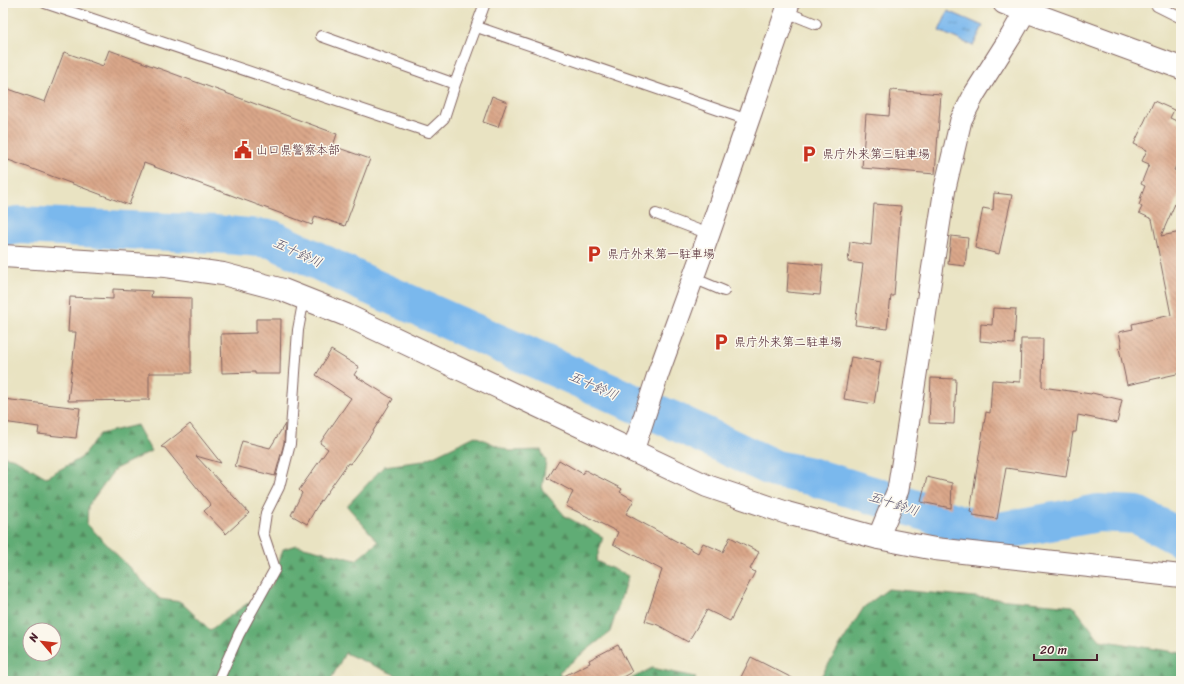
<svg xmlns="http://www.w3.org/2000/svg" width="1184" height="684" viewBox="0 0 1184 684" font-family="Sriracha,'Klee One',sans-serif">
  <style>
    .forest { fill: url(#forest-firs); stroke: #566650; fill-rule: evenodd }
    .water { fill: url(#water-ripples); stroke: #626c8c }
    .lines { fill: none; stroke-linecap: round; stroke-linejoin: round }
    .river { stroke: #7ab8ed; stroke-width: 38 }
    .building { fill: url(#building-back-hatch) }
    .lane-casing { stroke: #826460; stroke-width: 12 }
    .street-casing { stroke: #826460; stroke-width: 23 }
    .secondary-casing { stroke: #826460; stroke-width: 24 }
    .lane { stroke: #fff; stroke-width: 10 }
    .street { stroke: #fff; stroke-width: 21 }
    .secondary { stroke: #fff; stroke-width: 22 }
    .labels { text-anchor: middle; stroke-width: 3; stroke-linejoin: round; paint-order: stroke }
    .poi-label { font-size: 12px; fill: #4a1f2b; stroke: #fbf7ec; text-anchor: start }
    .water-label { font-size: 13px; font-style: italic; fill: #5b556f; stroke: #fbf7ec }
  </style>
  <defs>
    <pattern id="forest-firs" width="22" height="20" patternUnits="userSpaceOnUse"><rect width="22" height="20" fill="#61ac74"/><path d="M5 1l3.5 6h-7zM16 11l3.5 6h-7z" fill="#528b5f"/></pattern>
    <pattern id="water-ripples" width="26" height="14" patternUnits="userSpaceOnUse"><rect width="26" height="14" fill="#7ab8ed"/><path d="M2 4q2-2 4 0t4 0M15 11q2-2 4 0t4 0" fill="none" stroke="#6695c0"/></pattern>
    <pattern id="building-back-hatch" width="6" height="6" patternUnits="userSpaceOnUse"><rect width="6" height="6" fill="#daa78a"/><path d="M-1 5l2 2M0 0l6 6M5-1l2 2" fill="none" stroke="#b38771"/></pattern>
  </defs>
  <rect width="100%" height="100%" fill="#fbf7ec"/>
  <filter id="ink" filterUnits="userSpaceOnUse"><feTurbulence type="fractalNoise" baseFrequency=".025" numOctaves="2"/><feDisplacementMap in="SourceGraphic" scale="8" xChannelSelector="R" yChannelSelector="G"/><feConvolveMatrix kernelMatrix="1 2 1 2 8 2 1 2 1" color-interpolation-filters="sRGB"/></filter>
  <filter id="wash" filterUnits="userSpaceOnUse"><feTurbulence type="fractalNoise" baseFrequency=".012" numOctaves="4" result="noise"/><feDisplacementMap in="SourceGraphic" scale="16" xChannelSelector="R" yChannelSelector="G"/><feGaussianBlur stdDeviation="0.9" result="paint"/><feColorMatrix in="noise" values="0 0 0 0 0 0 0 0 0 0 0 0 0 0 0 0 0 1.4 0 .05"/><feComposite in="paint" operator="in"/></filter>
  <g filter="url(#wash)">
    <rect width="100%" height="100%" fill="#e9e3c2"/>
    <!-- forest -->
    <path class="forest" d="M137,425L151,451L115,469L88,506L87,524L160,599L181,602L210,630L272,586L283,549L296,545L356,560L378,542L347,506L384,466L423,461L475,436L509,451L541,450L546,461L542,489L565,516L603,537L596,561L628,576L610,632L559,672L563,681H409L345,653L330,681H3V456L15,459L46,477L81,458L100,434ZM30,630H54V654H30Z
      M888,589L1073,606L1100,640L1181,653V681H818L864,607Z
      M652,668L696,677L695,681H627Z"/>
    <!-- water -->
    <path class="water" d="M948,11L983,26L973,46L939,31Z"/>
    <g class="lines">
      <!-- river -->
      <path class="river" d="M3,228L18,225L215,234L272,239L370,286L670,419L775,469L810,476L901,504L979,530L1000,531L1098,513L1137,515L1181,538"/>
    </g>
    <g id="blocks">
      <!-- building -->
      <path class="building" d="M109,50L337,134L333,146L370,159L345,226L315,216L312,225L144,163L129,205L3,158V87L45,102L64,52L103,66Z
        M891,90L941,94L935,174L862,168L866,114L889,116Z
        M492,96L507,102L498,127L483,122Z
        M1154,101L1174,110L1170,118L1181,123V156L1174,170L1181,173V190L1161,236L1181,232V373L1127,385L1119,348L1122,347L1119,332L1133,329L1132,324L1171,315L1152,219L1139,213L1142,207L1139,205L1141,200L1140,199L1145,186L1141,184L1149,164L1142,161L1147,150L1134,144Z
        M994,193L1012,195L999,254L975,248L983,208L993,210Z
        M874,204L901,206L894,296H891L887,329L855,325L863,264L848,262L850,242L871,245Z
        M951,236L968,238L965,266L948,264Z
        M789,262L823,265L820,295L787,292Z
        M113,289L152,291L151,297L191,298V373H149V400L68,401L76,332H68L70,297L113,299Z
        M993,308L1016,309L1014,344L980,341L981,324L992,325Z
        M256,319H281L280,374H255V372L222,373L221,334L256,333Z
        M1021,339H1043L1042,387L1091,394L1092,393L1122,400L1117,423L1078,415L1076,432H1073L1066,477L1006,468L997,519L973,515V513L970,512L986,412L990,413L992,380L1020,382Z
        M331,350L359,367L354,375L393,399L368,439L350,464L348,463L316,508L307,524L291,515L302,493L299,490L328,449L320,443L351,398L316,375Z
        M851,357L881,362L874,404L844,399Z
        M931,378L956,379L954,424L929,423Z
        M3,399L80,408L76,438L38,434L39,427L3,422Z
        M190,424L221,463L196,456L249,513L226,534L204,511L211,505L165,448L161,447Z
        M285,424L284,443L275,476L235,466L242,441L270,448Z
        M559,460L583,474L585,470L622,489L620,492L634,500L626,514L698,553L703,543L723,552L730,537L759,552L750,569L755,572L730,621L707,610L688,642L658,625L645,621L662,570L613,544L618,532L566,506L573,492L548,478Z
        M927,477L952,483L951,508L921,502Z
        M618,645L632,672L615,681H554L590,663L589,660Z
        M751,657L798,681H739Z"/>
    </g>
  </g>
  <g filter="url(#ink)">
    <use href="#blocks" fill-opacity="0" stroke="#826460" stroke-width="1"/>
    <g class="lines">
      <!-- lane casing -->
      <g class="lane-casing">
        <path id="lane" d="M45,3L429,132L444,118L455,84
          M1155,3L1157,6L1181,18
          M786,12L816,24
          M477,27L748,120
          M321,36L455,84L485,3
          M656,214L709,234
          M693,278L724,291
          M218,681L239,634L275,569L263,533L266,513L279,487L290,444L298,330L304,298"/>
      </g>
      <!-- street casing -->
      <g class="street-casing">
        <path id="street" d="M633,451L658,374L709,234L789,3
          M878,538L898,490L945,188L961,120L975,93L1011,36L1030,3"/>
      </g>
      <!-- secondary casing -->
      <g class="secondary-casing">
        <path id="secondary" d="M1004,3L1181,68
          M3,256L166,266L223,274L283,290L346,315L707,486L787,513L878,538L935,549L1181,576"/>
      </g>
      <!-- lane -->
      <use href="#lane" class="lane"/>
      <!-- street -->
      <use href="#street" class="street"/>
      <!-- secondary -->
      <use href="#secondary" class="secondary"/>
    </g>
  </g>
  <!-- icons -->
  <defs>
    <g id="civic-bare" transform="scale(1.38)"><path d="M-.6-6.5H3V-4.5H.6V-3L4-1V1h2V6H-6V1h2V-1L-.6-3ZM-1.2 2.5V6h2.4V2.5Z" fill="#c8321e" stroke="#fbf7ec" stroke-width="2.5" paint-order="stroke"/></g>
    <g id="parking-bare" transform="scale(1.38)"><path d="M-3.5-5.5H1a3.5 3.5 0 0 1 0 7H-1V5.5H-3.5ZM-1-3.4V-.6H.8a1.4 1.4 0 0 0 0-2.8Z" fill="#c8321e" stroke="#fbf7ec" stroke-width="2.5" paint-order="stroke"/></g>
  </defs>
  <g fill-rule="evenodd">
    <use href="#civic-bare" x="243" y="150"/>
    <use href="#parking-bare" x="809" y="154"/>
    <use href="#parking-bare" x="594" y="254"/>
    <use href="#parking-bare" x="721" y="342"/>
  </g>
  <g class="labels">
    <!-- poi labels -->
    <g class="poi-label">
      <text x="256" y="154">山口県警察本部</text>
      <text x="822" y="158">県庁外来第三駐車場</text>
      <text x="607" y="258">県庁外来第一駐車場</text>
      <text x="734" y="346">県庁外来第二駐車場</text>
    </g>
    <!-- water labels -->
    <g class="water-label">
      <text transform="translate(298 252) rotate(25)" y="5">五十鈴川</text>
      <text transform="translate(594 385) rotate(24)" y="5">五十鈴川</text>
      <text transform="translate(894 503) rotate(18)" y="5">五十鈴川</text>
    </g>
  </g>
  <!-- margin -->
  <rect width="1184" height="684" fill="none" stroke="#fbf7ec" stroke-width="16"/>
  <!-- north arrow -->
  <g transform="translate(42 642) rotate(298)"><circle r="19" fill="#fbf7ec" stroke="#b4a19f"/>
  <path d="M0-3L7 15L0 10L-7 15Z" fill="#c8321e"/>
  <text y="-6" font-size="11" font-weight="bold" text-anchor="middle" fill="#4a1f2b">N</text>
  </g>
  <!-- scale -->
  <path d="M1034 654v6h63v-6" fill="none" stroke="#4a1f2b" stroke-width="2"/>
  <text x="1040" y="654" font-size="12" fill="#4a1f2b" stroke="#fbf7ec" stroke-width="3" paint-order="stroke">20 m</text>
</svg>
